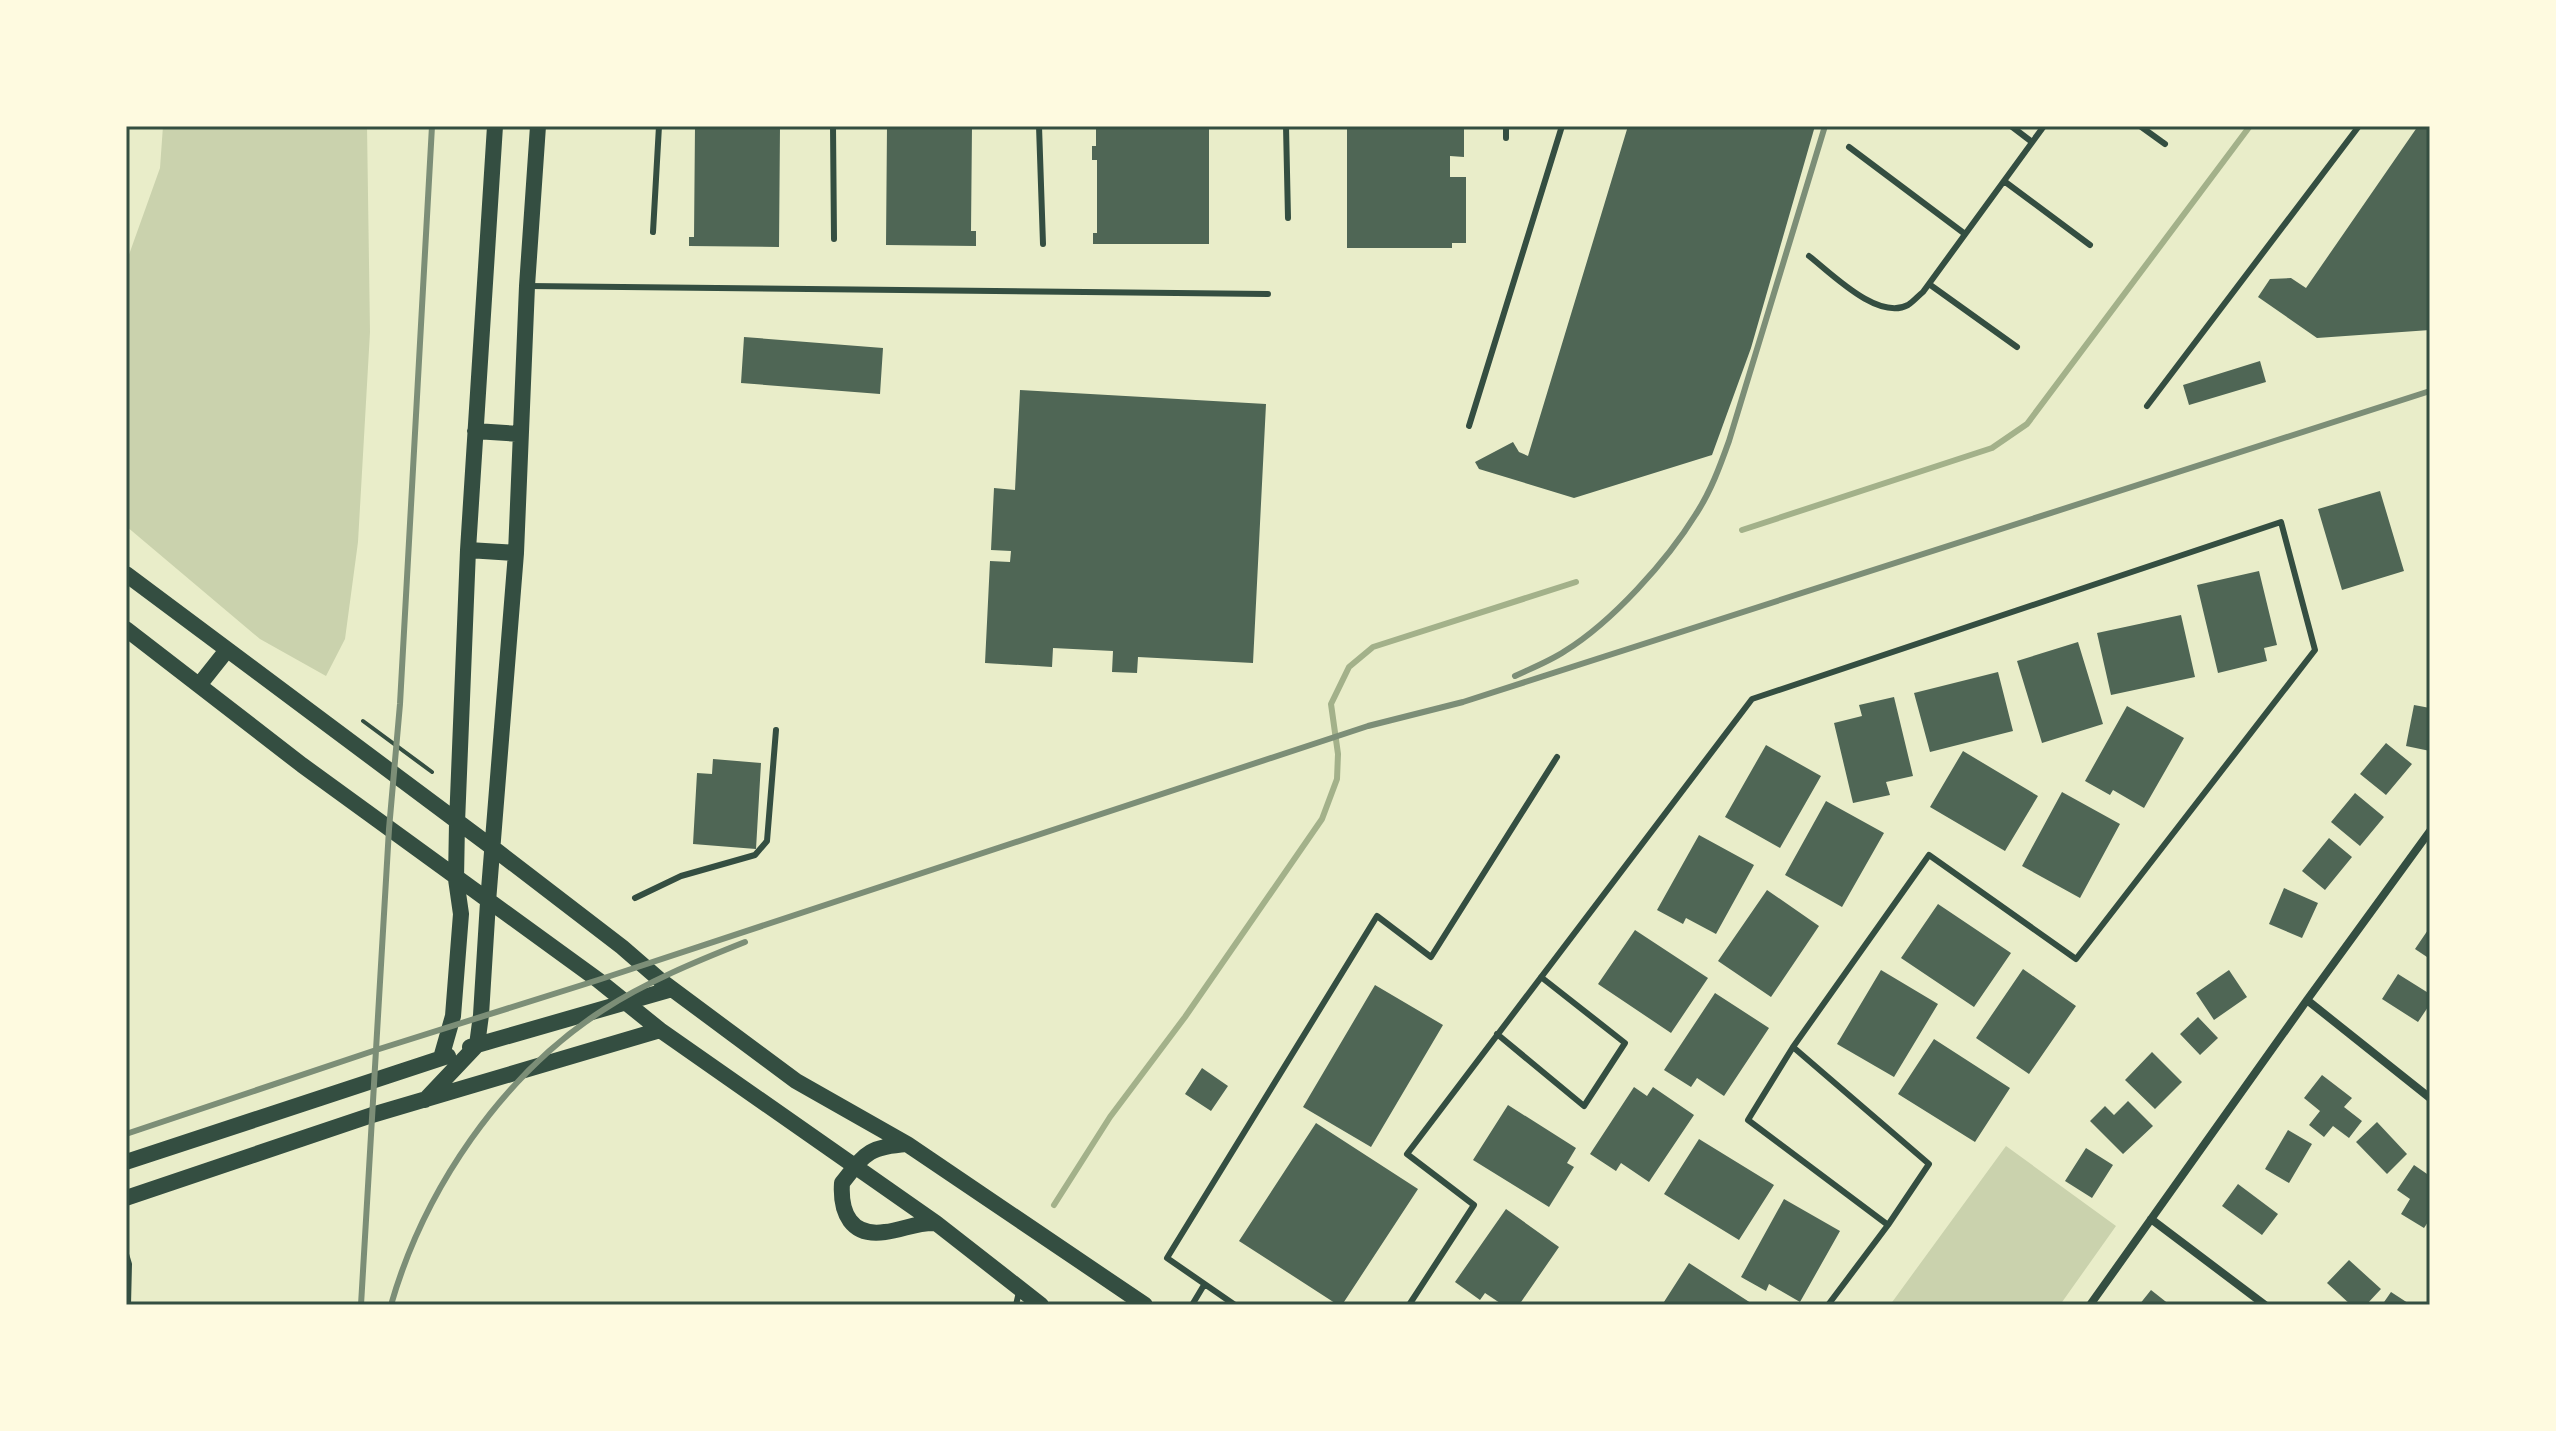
<svg xmlns="http://www.w3.org/2000/svg" width="2556" height="1431" viewBox="0 0 2556 1431" font-family="Quicksand,sans-serif">
  <style>
    .green { fill: #cad2ad }
    .lines { fill: none; stroke-linecap: round; stroke-linejoin: round }
    .stream { stroke: #a3b18a; stroke-width: 6 }
    .building { fill: #4f6655 }
    .path { stroke: #344e41; stroke-width: 4 }
    .service { stroke: #344e41; stroke-width: 6 }
    .minor { stroke: #344e41; stroke-width: 8 }
    .secondary { stroke: #344e41; stroke-width: 16 }
    .rail { stroke: #7c8e77; stroke-width: 6 }
    .neatline { fill: none; stroke: #344e41; stroke-width: 3 }
  </style>
  <rect width="100%" height="100%" fill="#e9edc9"/>
  <!-- green -->
  <path class="green" d="M163,126H367L370,332L358,542L345,639L326,676L260,639L126,526V263L160,168Z
    M2006,1146L2116,1226L2060,1305H1890Z"/>
  <g class="lines">
    <!-- stream -->
    <path class="stream" d="M1742,530L1992,448L2027,424L2250,126
      M1054,1205L1110,1117L1185,1017L1322,819L1337,779L1338,754L1331,704L1349,667L1373,647L1576,582"/>
  </g>
  <!-- building -->
  <path class="building" d="M695,126H780L779,247L689,246V237H694Z
    M887,126H972L971,231H976V246L886,245Z
    M1096,126H1209V244H1093V233H1097V160H1092V146H1096Z
    M1347,126H1464V157L1450,156V177H1466V243H1452V248H1347Z
    M1628,126H1815L1751,348L1712,455L1574,498L1479,469L1475,462L1513,442L1519,452L1528,456Z
    M2418,126H2430V330L2317,338L2258,297L2270,279L2291,278L2306,288Z
    M744,337L883,348L880,394L741,383Z
    M2260,361L2266,382L2189,405L2183,385Z
    M1020,390L1266,404L1253,663L1138,657L1137,673L1112,672L1113,651L1053,648L1052,667L985,663L990,561L1010,562L1011,551L991,550L994,488L1015,490Z
    M2380,491L2404,571L2342,590L2318,509Z
    M2259,571L2277,645L2264,648L2267,661L2218,673L2197,585Z
    M2181,615L2195,677L2111,695L2097,633Z
    M2078,642L2103,724L2042,743L2017,661Z
    M1998,672L2013,731L1930,752L1914,693Z
    M1894,697L1913,776L1886,782L1890,795L1853,803L1834,723L1862,716L1859,705Z
    M2414,705L2430,708V751L2406,746Z
    M2127,706L2184,738L2144,808L2113,790L2110,795L2085,781Z
    M2386,743L2412,764L2386,795L2360,774Z
    M1766,745L1821,776L1780,848L1725,817Z
    M1963,751L2038,796L2005,851L1930,807Z
    M713,759L761,763L756,849L693,844L697,773L712,774Z
    M2062,792L2120,824L2080,898L2022,866Z
    M2355,793L2384,817L2360,846L2331,822Z
    M1826,801L1884,833L1842,907L1785,875Z
    M1699,835L1754,865L1716,934L1686,918L1683,924L1657,910Z
    M2329,838L2352,857L2325,890L2302,871Z
    M2284,888L2318,903L2302,938L2269,924Z
    M1767,890L1819,926L1771,997L1718,961Z
    M1938,904L2011,953L1974,1007L1901,958Z
    M2430,927V959L2415,949Z
    M1635,930L1708,978L1671,1033L1598,984Z
    M2023,969L2076,1006L2029,1074L1976,1038Z
    M1881,970L1938,1004L1894,1077L1837,1044Z
    M2229,970L2247,997L2214,1020L2196,993Z
    M2398,974L2430,994V1004L2418,1022L2382,999Z
    M1375,985L1443,1025L1371,1147L1303,1107Z
    M1715,993L1769,1028L1724,1096L1697,1078L1691,1087L1664,1070Z
    M2198,1017L2218,1038L2200,1055L2180,1034Z
    M1934,1039L2010,1088L1975,1142L1898,1094Z
    M2152,1052L2182,1082L2155,1109L2125,1080Z
    M1202,1068L1228,1086L1211,1111L1185,1094Z
    M2322,1075L2352,1098L2344,1107L2362,1121L2349,1138L2333,1126L2324,1137L2309,1125L2320,1111L2304,1098Z
    M1634,1087L1647,1096L1653,1087L1694,1115L1649,1182L1621,1163L1616,1171L1590,1154Z
    M2128,1101L2153,1126L2123,1154L2090,1121L2105,1106L2114,1115Z
    M1508,1105L1576,1148L1567,1163L1574,1167L1549,1207L1473,1160Z
    M2377,1122L2407,1154L2387,1174L2356,1142Z
    M1316,1123L1418,1189L1342,1305H1338L1239,1241Z
    M2288,1130L2312,1144L2289,1183L2265,1169Z
    M1699,1139L1774,1185L1739,1240L1664,1194Z
    M2086,1148L2113,1165L2092,1198L2065,1181Z
    M2414,1165L2430,1176V1219L2424,1228L2401,1214L2410,1199L2397,1190Z
    M2238,1184L2278,1214L2262,1235L2222,1206Z
    M1784,1199L1840,1231L1800,1302L1769,1284L1766,1291L1741,1277Z
    M1506,1209L1559,1247L1519,1305H1503L1485,1293L1480,1300L1455,1282Z
    M2349,1260L2381,1289L2366,1305H2351L2327,1283Z
    M1689,1263L1754,1305H1662Z
    M2151,1290L2170,1305H2139Z
    M2391,1292L2411,1305H2382Z"/>
  <g class="lines">
    <!-- path -->
    <path class="path" d="M363,721L432,772"/>
    <!-- service -->
    <path class="service" d="M833,126L834,239
      M1039,126L1043,244
      M1286,126L1288,218
      M2011,126L2032,142
      M2140,126L2165,144
      M1506,138V126
      M1849,147L1965,234
      M2004,181L2090,245
      M653,232L659,126
      M1809,256C1832,274 1878,321 1908,305C1913,302 1918,296 1923,292L2044,126
      M1929,284L2017,347
      M528,286L1268,294
      M2147,406L2359,126
      M1469,426L1562,126
      M635,898L681,876L755,855L767,841L776,730
      M1497,1034L1584,1106L1625,1043L1541,977
      M1793,1047L1929,1164L1888,1225
      M126,1254L129,1264L128,1305
      M1016,1305L1019,1292
      M1192,1305L1204,1285
      M1235,1305L1167,1258L1377,916L1431,957L1557,757
      M1409,1305L1474,1205L1407,1154L1752,699L2281,522L2315,650L2076,959L1929,855L1793,1047L1748,1120L1888,1225L1828,1305"/>
    <!-- minor -->
    <path class="minor" d="M2307,1000L2430,1098
      M2151,1219L2265,1305
      M2090,1305L2307,1000L2430,831"/>
    <!-- secondary -->
    <path class="secondary" d="M475,431L520,434
      M468,550L516,553
      M126,574L493,848L622,947L660,980L796,1081L907,1144L1145,1305
      M126,629L302,765L598,980L660,1030L936,1223L1041,1305
      M200,684L227,650
      M470,1047L672,989
      M441,1058L453,1016L461,914L456,879L457,823L468,550L495,126
      M425,1100L477,1045L481,1015L488,902L516,553L527,286L538,126
      M907,1144C867,1147 865,1154 842,1183C840,1213 851,1237 885,1232C903,1230 917,1222 936,1223
      M126,1162L448,1056
      M126,1198L372,1115L660,1030"/>
    <!-- rail -->
    <path class="rail" d="M1515,676C1532,668 1550,661 1565,651C1612,622 1667,561 1696,514C1711,491 1720,466 1729,441L1825,126
      M126,1134L376,1050L598,980L1368,726L1463,702L2430,391
      M361,1305L389,829L400,704L432,126
      M391,1305C424,1190 501,1076 603,1010C646,982 697,961 745,942"/>
  </g>
  <!-- border -->
  <rect width="2556" height="1431" fill="none" stroke="#fefae0" stroke-width="256"/>
  <rect x="128" y="128" width="2300" height="1175" class="neatline"/>
</svg>
